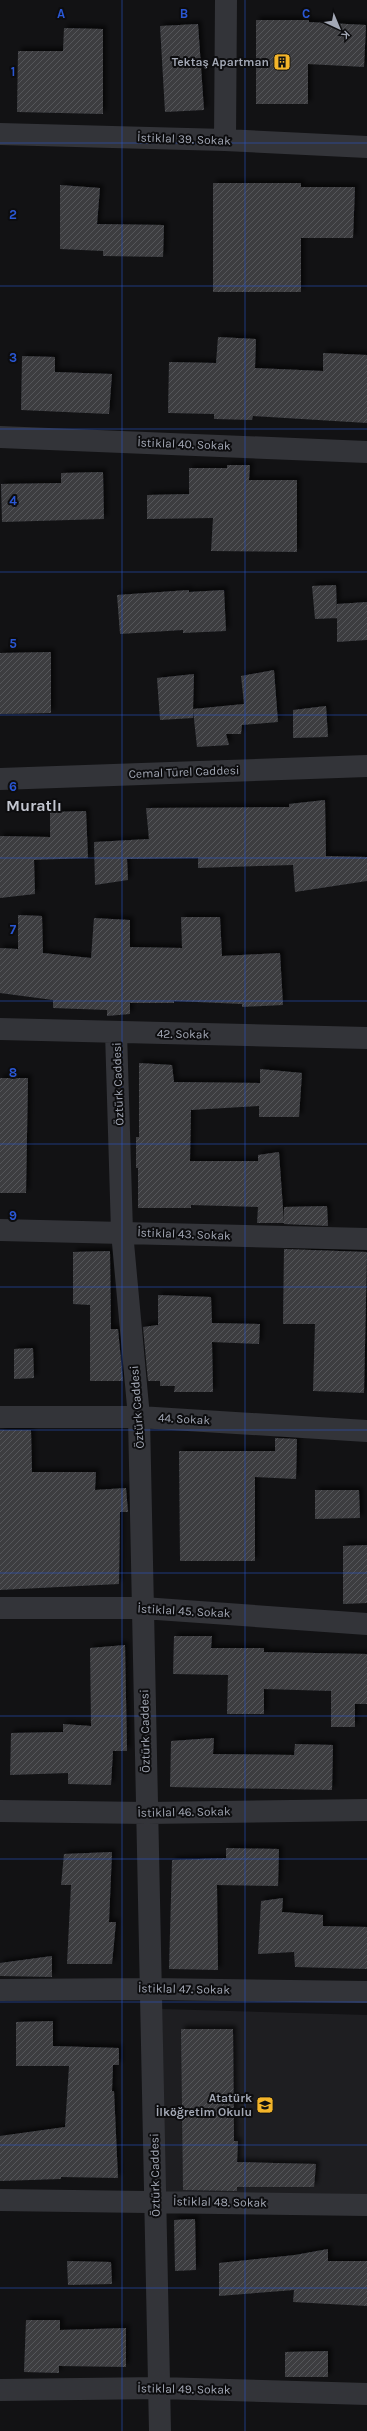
<svg xmlns="http://www.w3.org/2000/svg" width="367" height="2431" viewBox="0 0 367 2431" font-family="Karla,sans-serif">
  <style>
    .built { fill: #1e1e21 }
    .building { fill: url(#building-hatch); filter: url(#shadow) }
    .lines { fill: none; stroke-linecap: round; stroke-linejoin: round }
    .minor { stroke: #333439; stroke-width: 22 }
    .grid { fill: none; stroke: #2a57d4; stroke-width: 1; stroke-opacity: 0.55 }
    .labels { text-anchor: middle; stroke-width: 4; stroke-linejoin: round; paint-order: stroke }
    .poi-label { font-size: 12px; font-weight: bold; fill: #a3a8b5; stroke: #0d0d0f; text-anchor: end }
    .street-label { font-size: 12px; fill: #a3a8b5; stroke: #0d0d0f }
    .district-label { font-size: 16px; font-weight: bold; fill: #c4c7d1; stroke: #0d0d0f }
    .grid-label { font-size: 13px; text-anchor: middle; font-weight: bold; fill: #2a57d4; stroke: #0d0d0f; stroke-width: 4; stroke-linejoin: round; paint-order: stroke }
  </style>
  <defs>
    <pattern id="building-hatch" width="6" height="6" patternUnits="userSpaceOnUse"><rect width="6" height="6" fill="#3c3d41"/><path d="M-1 1l2-2M0 6l6-6M5 7l2-2" fill="none" stroke="#55565a"/></pattern>
    <filter id="shadow"><feDropShadow dx="3.5" dy="-3.5" stdDeviation="2" flood-color="#0009"/></filter>
  </defs>
  <rect width="100%" height="100%" fill="#121214"/>
  <!-- built -->
  <path class="built" d="M162,2009L367,2015V2195L163,2196Z"/>
  <!-- building -->
  <path class="building" d="M256,20H309V22L366,25L364,67L308,64V104H256Z
    M198,24L204,110L165,112L160,26Z
    M64,28L103,29V114L17,112L18,51H63Z
    M213,183H301V187H355L353,238H301V292H213Z
    M60,185L100,188L97,224L164,225L163,257L103,256V251L60,249Z
    M218,337L256,339L255,368L323,371V353L367,355V423L253,416L252,420L214,419V414L168,413L169,362L216,363Z
    M22,356L55,357V372L112,374L109,414L21,410Z
    M227,465H250L249,480H297V552L211,551L213,518L147,519V495L189,494V468H227Z
    M103,472L104,519L2,522L1,484L61,483V473Z
    M336,585L337,618L315,619L312,586Z
    M189,590V592L224,590L226,631L183,633V630L120,634L117,595Z
    M367,602V640L337,642V604Z
    M51,652V713L0,714V653Z
    M274,670L278,722L242,725L241,734H226L229,745L197,747L193,710V718L160,720L157,678L194,674L193,709L244,704L241,676Z
    M326,706L328,737L293,738V710Z
    M325,800L326,856L367,857V881L295,892L293,865L198,868V858L127,859L128,880L95,885L94,842L149,839L146,808L289,807V804Z
    M86,811L88,858L34,860L35,894L0,898V836L50,837V812Z
    M18,915L42,916L43,953L91,958L94,918L130,920V947L182,948L181,917H220L222,956L280,953L283,1005L242,1007V1004L174,1001V1003H130V1014L107,1016V1010L53,1008V1000L0,993V948L18,949Z
    M139,1063L172,1065L174,1082L260,1083V1069L302,1073L299,1117H259V1106L191,1110L190,1161H258V1155L279,1152L284,1223H257L258,1207L191,1205V1208H138V1168H136V1137H139Z
    M0,1078H28L26,1193H0Z
    M327,1206L328,1226L284,1224V1207Z
    M284,1249L367,1252L364,1393L313,1391L315,1324H283Z
    M110,1251L111,1329H118L123,1381H90V1305L73,1304V1252Z
    M158,1295L211,1297L212,1323L260,1324L259,1344L212,1342L213,1392H174L175,1386H160V1381H148L143,1327L158,1325Z
    M33,1348L34,1378L14,1379V1349Z
    M0,1430H31L32,1472H96L95,1490L126,1488L128,1512H120L119,1584L0,1590Z
    M275,1438L297,1439L296,1479L255,1477V1561H180L179,1451H275Z
    M315,1490H359L360,1518L315,1519Z
    M367,1545V1603L343,1604V1546Z
    M174,1636H212L211,1648H264V1652L367,1654V1704H355V1727H331V1691L264,1689V1714H227L228,1675L173,1674Z
    M125,1645L127,1751H113L111,1785L68,1784V1773L10,1775L11,1733L63,1732V1724L91,1726L90,1648Z
    M214,1738L213,1754L294,1755L295,1744L333,1745L332,1790L170,1787L171,1741Z
    M226,1848L279,1849L278,1886L217,1885L218,1970L169,1969L172,1860L226,1858Z
    M112,1852L109,1922H116L112,1964H67L71,1885H61L64,1854Z
    M283,1898L282,1912L323,1915V1926L367,1927V1969L295,1967L294,1952L258,1954L261,1901Z
    M52,1956V1977L0,1976V1963Z
    M53,2021V2046L119,2048V2065H113L112,2091H114L118,2178L61,2177V2179L0,2181V2136L65,2127L69,2066H16V2022Z
    M181,2029H233L234,2141H238L237,2162L316,2164L314,2187H237V2191L183,2190Z
    M195,2219L196,2270L175,2271L174,2220Z
    M328,2249V2261H367V2306L293,2302L294,2290L219,2296V2263L295,2255Z
    M67,2261L111,2262L112,2284L68,2285Z
    M26,2320H60V2330L126,2328V2367L59,2366V2373L24,2372Z
    M328,2351V2377H285V2352Z"/>
  <g class="lines">
    <!-- minor -->
    <path class="minor" d="M0,134L225,140L367,147
      M225,140L226,0
      M0,437L367,452
      M0,779L367,766
      M0,1029L367,1038
      M116,1032L122,1232L139,1417L160,2431
      M0,1230L367,1239
      M0,1417H139L367,1431
      M0,1608H143L367,1624
      M0,1811L147,1813L367,1810
      M0,1990L151,1989L367,1992
      M0,2200L367,2205
      M0,2390L159,2388L367,2394"/>
  </g>
  <!-- grid -->
  <path class="grid" d="M122,0V2431M245,0V2431M0,143H367M0,286H367M0,429H367M0,572H367M0,715H367M0,858H367M0,1001H367M0,1144H367M0,1287H367M0,1430H367M0,1573H367M0,1716H367M0,1859H367M0,2002H367M0,2145H367M0,2288H367"/>
  <!-- icons -->
  <defs>
    <g id="building-square" transform="scale(0.9)"><rect x="-9" y="-9" width="18" height="18" rx="4" fill="#f4b52a" stroke="#0d0d0f"/><path d="M-4-6H4V6H1V3H-1V6H-4ZM-2.5-4.3h1.7v1.8h-1.7ZM.8-4.3h1.7v1.8H.8ZM-2.5-1h1.7V.8h-1.7ZM.8-1h1.7V.8H.8Z" fill="#111"/></g>
    <g id="school-square" transform="scale(0.9)"><rect x="-9" y="-9" width="18" height="18" rx="4" fill="#f4b52a" stroke="#0d0d0f"/><path d="M0-5L7-2L0 1L-7-2ZM-4 1L0 2.5L4 1V4Q0 6-4 4Z" fill="#111"/></g>
  </defs>
  <g fill-rule="evenodd">
    <use href="#building-square" x="282" y="62"/>
    <use href="#school-square" x="265" y="2105"/>
  </g>
  <g class="labels">
    <!-- poi labels -->
    <g class="poi-label">
      <text x="269" y="66">Tektaş Apartman</text>
      <text x="252" y="2102">Atatürk<tspan x="252" dy="14">İlköğretim Okulu</tspan></text>
    </g>
    <!-- street labels -->
    <g class="street-label">
      <text transform="translate(184 139) rotate(2)" y="4">İstiklal 39. Sokak</text>
      <text transform="translate(184 444) rotate(2)" y="4">İstiklal 40. Sokak</text>
      <text transform="translate(184 772) rotate(-2)" y="4">Cemal Türel Caddesi</text>
      <text transform="translate(183 1034) rotate(1)" y="4">42. Sokak</text>
      <text transform="translate(118 1084) rotate(-92)" y="4">Öztürk Caddesi</text>
      <text transform="translate(184 1234) rotate(2)" y="4">İstiklal 43. Sokak</text>
      <text transform="translate(137 1407) rotate(-94)" y="4">Öztürk Caddesi</text>
      <text transform="translate(184 1419) rotate(3)" y="4">44. Sokak</text>
      <text transform="translate(184 1611) rotate(3)" y="4">İstiklal 45. Sokak</text>
      <text transform="translate(145 1731) rotate(-91)" y="4">Öztürk Caddesi</text>
      <text transform="translate(184 1812) rotate(-1)" y="4">İstiklal 46. Sokak</text>
      <text transform="translate(184 1989) rotate(1)" y="4">İstiklal 47. Sokak</text>
      <text transform="translate(155 2175) rotate(-91)" y="4">Öztürk Caddesi</text>
      <text transform="translate(220 2202) rotate(1)" y="4">İstiklal 48. Sokak</text>
      <text transform="translate(184 2389) rotate(1)" y="4">İstiklal 49. Sokak</text>
    </g>
    <!-- district labels -->
    <g class="district-label">
      <text x="34" y="811">Muratlı</text>
    </g>
  </g>
  <g class="grid-label">
    <text x="61" y="18">A</text>
    <text x="184" y="18">B</text>
    <text x="306" y="18">C</text>
    <text x="13" y="76">1</text>
    <text x="13" y="219">2</text>
    <text x="13" y="362">3</text>
    <text x="13" y="505">4</text>
    <text x="13" y="648">5</text>
    <text x="13" y="791">6</text>
    <text x="13" y="934">7</text>
    <text x="13" y="1077">8</text>
    <text x="13" y="1220">9</text>
  </g>
  <!-- north arrow -->
  <g transform="translate(339 28) rotate(136)" stroke="#0d0d0f" stroke-width="3" paint-order="stroke">
  <path d="M0-3L7 15L0 10L-7 15Z" fill="#a3a8b5"/>
  <text y="-6" font-size="11" font-weight="bold" text-anchor="middle" fill="#a3a8b5">K</text>
  </g>
</svg>
